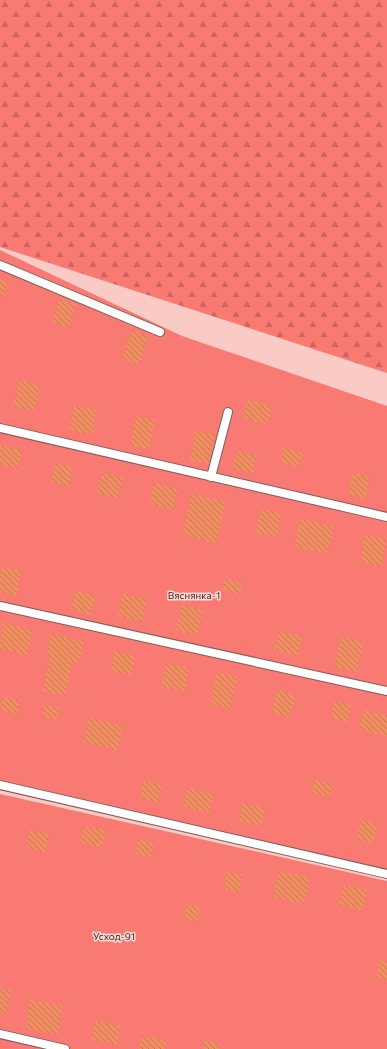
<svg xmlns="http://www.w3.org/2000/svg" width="387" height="1049" viewBox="0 0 387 1049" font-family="Commissioner,sans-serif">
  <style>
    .green { fill: #f97973 }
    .forest { fill: url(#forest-firs) }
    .building { fill: url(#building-back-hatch) }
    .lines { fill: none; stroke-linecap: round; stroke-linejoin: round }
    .lane-casing { stroke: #845a57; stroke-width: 10 }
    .lane { stroke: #fff; stroke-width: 8 }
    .labels { text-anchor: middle; stroke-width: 3; stroke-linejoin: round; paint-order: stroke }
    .park-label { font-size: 10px; fill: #491515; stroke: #fadcd9 }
  </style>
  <defs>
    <pattern id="forest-firs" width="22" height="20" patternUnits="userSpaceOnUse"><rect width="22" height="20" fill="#f97973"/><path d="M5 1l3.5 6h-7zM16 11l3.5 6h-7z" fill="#cc645f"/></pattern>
    <pattern id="building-back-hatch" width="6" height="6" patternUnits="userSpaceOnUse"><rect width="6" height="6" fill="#f18e62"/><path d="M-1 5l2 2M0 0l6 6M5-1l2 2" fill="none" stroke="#c57552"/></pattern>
  </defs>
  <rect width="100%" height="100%" fill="#facac5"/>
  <!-- green -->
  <path class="green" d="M0,250L182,336L387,406V872L0,785Z
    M0,794L387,881V1049H0Z"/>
  <!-- forest -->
  <path class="forest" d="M0,0H387V373L0,247Z"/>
  <!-- building -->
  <path class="building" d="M0,279L8,281L3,297L0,296Z
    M59,299L76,304L69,327L52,322Z
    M132,330L148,336L139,365L122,359Z
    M20,380L40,385L34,411L13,406Z
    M248,400L272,406L267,424L243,418Z
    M74,405L97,410L92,435L69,430Z
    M136,416L155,420L149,449L130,445Z
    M196,431L215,435L209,464L190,460Z
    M0,445L22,451L18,469L0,464Z
    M284,447L303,453L298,467L280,462Z
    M237,451L257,456L252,474L232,469Z
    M56,463L72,468L68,486L51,482Z
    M102,473L123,478L118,498L97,493Z
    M353,473L370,477L365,499L348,495Z
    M154,483L178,489L173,510L150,504Z
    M192,494L226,502L216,543L182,535Z
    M262,509L282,514L276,537L256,532Z
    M301,519L334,527L327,554L294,546Z
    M365,535L387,540L381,566L360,562Z
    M2,567L21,571L16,596L0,592V577Z
    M225,579L243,583L240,594L223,589Z
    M76,591L96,596L90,615L71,609Z
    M123,594L147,600L142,622L118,616Z
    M182,605L203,610L197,636L176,630Z
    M4,623L33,630L27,655L0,648V638Z
    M279,631L302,636L297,656L274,650Z
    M51,634L84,641L79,662L72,661L65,696L43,691L50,656L46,655Z
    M342,637L364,643L356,672L334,667Z
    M115,651L135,656L131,675L110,670Z
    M166,663L189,668L184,692L161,687Z
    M217,673L237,677L230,709L210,705Z
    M277,690L295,695L290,717L272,713Z
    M3,697L20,701L17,714L0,710Z
    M334,702L351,705L347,722L331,718Z
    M44,705L59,708L57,720L42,716Z
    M364,710L387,716V736L359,730Z
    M89,718L123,726L117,750L83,742Z
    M315,780L332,784L329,797L312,793Z
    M144,781L162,785L158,803L140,798Z
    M188,787L214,794L209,813L183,807Z
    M243,803L265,808L261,826L239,821Z
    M361,820L378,824L373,843L356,839Z
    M85,826L106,830L102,847L81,843Z
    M30,830L49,834L45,852L26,848Z
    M138,840L154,843L151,858L135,854Z
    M279,871L310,877L304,904L273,897Z
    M227,872L243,875L239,893L224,889Z
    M343,885L367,890L363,910L339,905Z
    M187,905L199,907L196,922L184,920Z
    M380,960L387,962V980L376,978Z
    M0,988L11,990L6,1013L0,1012Z
    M30,1000L62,1005L58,1034L26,1029Z
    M95,1021L120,1026L117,1044L91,1039Z
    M142,1036L166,1040L165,1049H139Z
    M204,1041L220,1044L219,1049H203Z"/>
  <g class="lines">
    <!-- lane casing -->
    <g class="lane-casing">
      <path id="lane" d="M0,265L160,332
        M0,428L387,517
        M211,477L228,412
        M0,606L387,691
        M0,785L387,874
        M0,1034L65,1049"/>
    </g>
    <!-- lane -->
    <use href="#lane" class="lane"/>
  </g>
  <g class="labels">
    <!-- park labels -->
    <g class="park-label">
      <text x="194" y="599">Вяснянка-1</text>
      <text x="114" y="940">Усход-91</text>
    </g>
  </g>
</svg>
